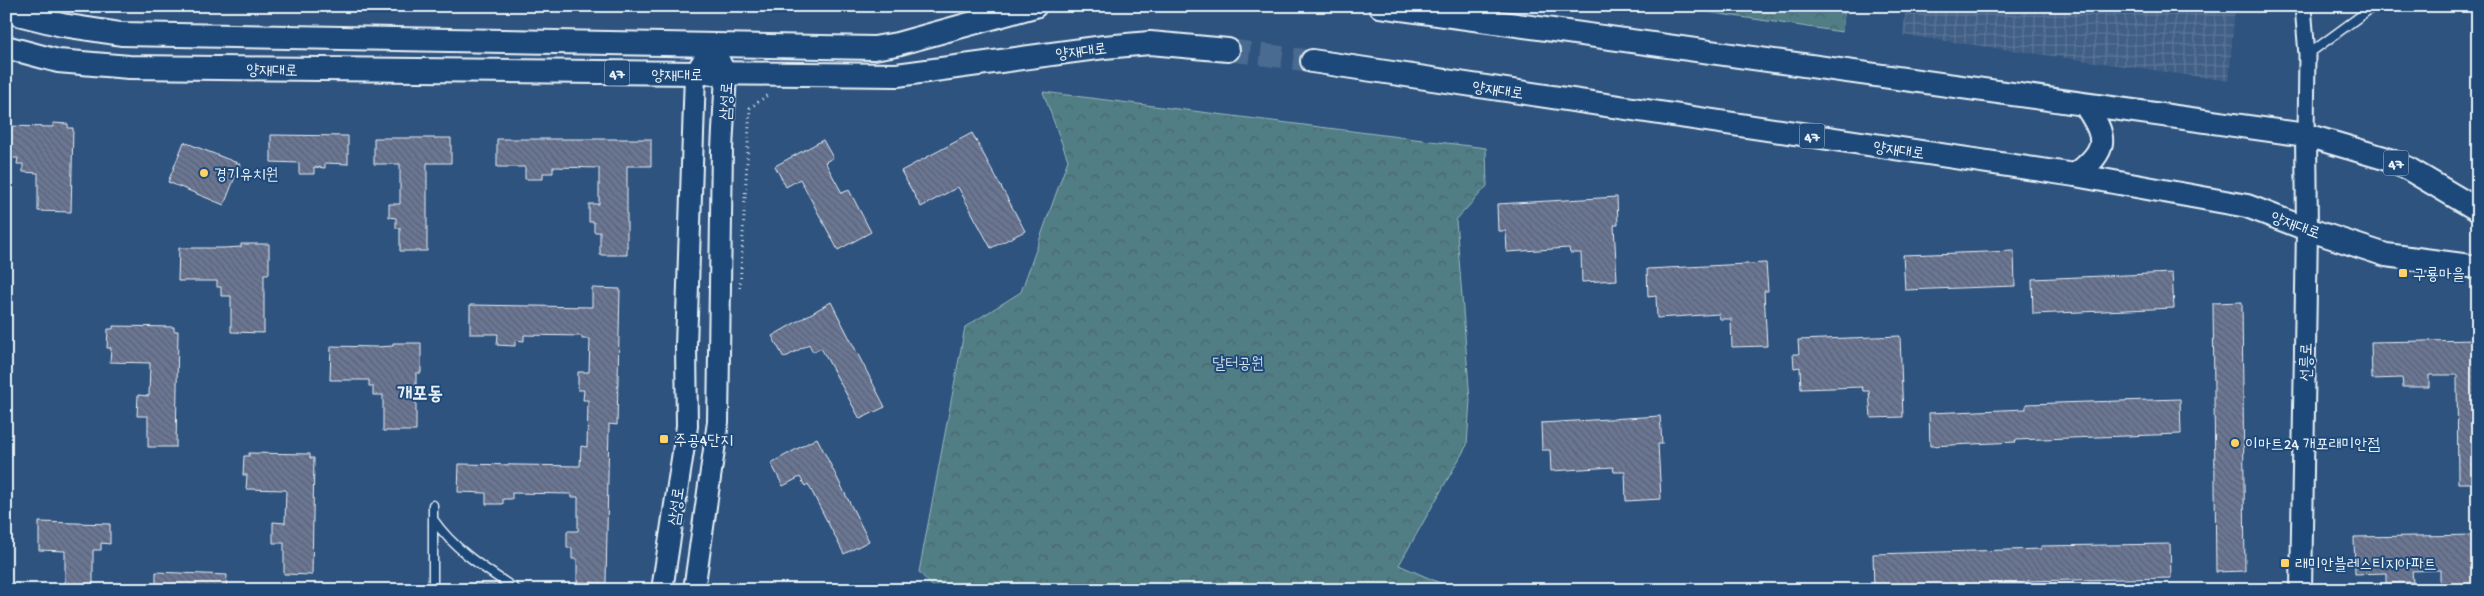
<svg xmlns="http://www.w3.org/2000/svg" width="2484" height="596" viewBox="0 0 2484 596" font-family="'Gochi Hand','Poor Story',sans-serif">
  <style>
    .industrial { fill: url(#industrial-grid) }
    .forest { fill: url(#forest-crowns); stroke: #9cb7be }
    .building { fill: url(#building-back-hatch); stroke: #e8f1f8 }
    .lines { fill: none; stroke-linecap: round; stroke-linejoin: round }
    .primary-tunnel { stroke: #4a6b91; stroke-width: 22; stroke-dasharray: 22 11; stroke-linecap: butt }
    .lane-casing { stroke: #e8f1f8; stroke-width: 11 }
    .street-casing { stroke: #e8f1f8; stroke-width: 19 }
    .secondary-casing { stroke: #e8f1f8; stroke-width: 24 }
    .primary-casing { stroke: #e8f1f8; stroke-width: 26 }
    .path { stroke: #e8f1f8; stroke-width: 3; stroke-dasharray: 1 4; stroke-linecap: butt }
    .lane { stroke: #1f4a7a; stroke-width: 8 }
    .street { stroke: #1f4a7a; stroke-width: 15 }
    .secondary { stroke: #1f4a7a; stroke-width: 20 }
    .primary { stroke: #1f4a7a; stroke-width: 22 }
    .poi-dot { fill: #ffd166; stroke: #1f4a7a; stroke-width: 2 }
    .labels { text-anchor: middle; stroke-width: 4; stroke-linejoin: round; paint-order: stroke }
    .shield { fill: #1f4a7a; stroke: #acbfd2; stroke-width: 1 }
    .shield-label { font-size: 15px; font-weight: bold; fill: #e8f1f8 }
    .street-label { font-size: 16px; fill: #e8f1f8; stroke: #1f4a7a }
    .poi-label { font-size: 16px; fill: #e8f1f8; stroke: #1f4a7a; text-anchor: start }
    .park-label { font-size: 16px; fill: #d1e0e7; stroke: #1f4a7a }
    .quarter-label { font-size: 19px; font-weight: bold; fill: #e8f1f8; stroke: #1f4a7a }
  </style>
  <defs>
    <pattern id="industrial-grid" width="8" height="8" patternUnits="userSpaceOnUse" patternTransform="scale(1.25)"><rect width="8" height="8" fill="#405e85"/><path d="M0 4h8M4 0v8" fill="none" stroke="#5c7697"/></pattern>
    <pattern id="forest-crowns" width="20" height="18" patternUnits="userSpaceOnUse" patternTransform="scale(1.25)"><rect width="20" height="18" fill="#517d85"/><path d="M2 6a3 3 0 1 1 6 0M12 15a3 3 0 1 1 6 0" fill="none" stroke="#4c656a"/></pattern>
    <pattern id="building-back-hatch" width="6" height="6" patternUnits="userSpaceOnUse" patternTransform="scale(1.25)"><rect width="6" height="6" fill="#6b7693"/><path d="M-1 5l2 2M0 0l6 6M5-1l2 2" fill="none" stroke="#5a6172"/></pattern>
  </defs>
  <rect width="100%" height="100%" fill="#2e537f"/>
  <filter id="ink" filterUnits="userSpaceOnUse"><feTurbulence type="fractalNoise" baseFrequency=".02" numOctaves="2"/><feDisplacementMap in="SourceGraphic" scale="10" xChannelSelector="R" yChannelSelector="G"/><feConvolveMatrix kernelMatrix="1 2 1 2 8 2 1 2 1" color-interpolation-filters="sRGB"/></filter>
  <g filter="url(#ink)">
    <!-- industrial -->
    <path class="industrial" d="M1906,6H2235L2229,81L1903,35Z"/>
    <!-- forest -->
    <path class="forest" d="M1666,6H1845L1842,32Z
      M1043,92L1486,148L1487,186L1456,220L1470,400L1467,445L1399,565L1456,590H936L919,572L965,327L1021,292L1068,160Z"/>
    <!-- building -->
    <path class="building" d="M53,123L68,124V128H73L71,212L38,211V173L23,172V164H17L18,158H6V126L53,127Z
      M972,133L1025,231L991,248L958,187L921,207L901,171Z
      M271,135L348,136V164L325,163V168L314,167V174H299V163L271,162Z
      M374,138H451V163H427V251H400V228H396V218L389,217V204H400V164H374Z
      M497,139H651V166H627V255H600V232H594V222H589V204H599V168L553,167V173H543V179H525V167H497Z
      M823,140L833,158L825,162L842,193L849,190L871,232L838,250L800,179L786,187L775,166Z
      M184,142L240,164L224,205L168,182Z
      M1617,197L1618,225H1614L1617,280L1582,282L1581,253H1570L1569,248L1507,252L1506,231H1498L1497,204Z
      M241,244H269V274H264V333L231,332V296H221V287H217V281H178L179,248H224L241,247Z
      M2014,251L2015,286L1905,290L1903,255Z
      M1766,263L1768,291H1764L1767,346L1732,347L1731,319H1720L1719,314L1657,318L1656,296L1648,297L1647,269Z
      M2172,273L2174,308L2033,314L2032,279Z
      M592,288L620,289L617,425L609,424L606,583L577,582V559H572V548H567V531H578V497H571V494L512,493V499H503V504H486V493L458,492L459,464L580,466L581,446L587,447L588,400H583L584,390H578V372H589L590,339H582V336L524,335V341L515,340V346L497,345L498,334H470V305L592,307Z
      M831,302L885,407L860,419L821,348L813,352L809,344L784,358L772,336Z
      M2242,302L2245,571L2216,572L2213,303Z
      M113,326L174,327V331H178L176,447H148V416H137L138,395L149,396L150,363L110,362L111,348H107L108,329H113Z
      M1900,336L1903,417L1871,418L1869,391H1863L1862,387L1801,389L1800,367L1794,368L1793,354H1799L1798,340Z
      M2478,340V483H2458L2457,375H2429V387H2403L2402,378L2372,379L2371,342Z
      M393,343H421V373H416V431H383V395H373V386H369V380H330L331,346L376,347L393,346Z
      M2180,399L2181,434L2015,440L2016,442L1930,446L1929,413L2026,409V404Z
      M1660,416L1662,444H1658L1661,499L1626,501L1625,472H1614L1613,467L1551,471L1550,450H1542L1541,423Z
      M817,438L869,541L844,554L808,484L805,486L800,477L783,486L771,463Z
      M249,453L310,454V458H314L312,575L284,574V543H273V522L285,523L286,490L246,489L247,475H243L244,456H249Z
      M39,522L110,524V544L101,543V550H93V590H65V551L39,550Z
      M2478,535V590H2440V570L2412,571L2413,582L2386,583V573L2355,574L2354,537Z
      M2170,544L2171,578L2027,581V585L1874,590L1873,554L2041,549V546Z
      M156,572L227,575L226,590H156Z"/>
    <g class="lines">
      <!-- primary-tunnel -->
      <path class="primary-tunnel" d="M1228,50L1312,61"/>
      <!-- lane casing -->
      <g class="lane-casing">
        <path id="lane" d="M2307,55L2374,6
          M433,519C454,550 487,570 517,590
          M433,590V505
          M449,590H494"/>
      </g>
      <!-- street casing -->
      <g class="street-casing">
        <path id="street" d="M2303,6L2307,55L2306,135"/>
      </g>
      <!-- secondary casing -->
      <g class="secondary-casing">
        <path id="secondary" d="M662,590L687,426L686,346L695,74L712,46
          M694,590L718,422L722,149L726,74L712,46
          M2301,590L2307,229L2306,135"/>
      </g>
      <!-- primary casing -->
      <g class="primary-casing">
        <path id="primary" d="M1380,6L2306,135L2384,158L2407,168L2478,210
          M6,11L62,25L121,34L874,48L897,44L1035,6
          M6,47L58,61L129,67L897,75L1104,47L1150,43L1228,50
          M1312,61L2075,175L2247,206L2307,229L2386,255L2478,267
          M2075,175C2108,150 2108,138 2085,105"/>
      </g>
      <!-- path -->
      <path class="path" d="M740,288L750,108L769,94"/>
      <!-- lane -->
      <use href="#lane" class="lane"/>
      <!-- street -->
      <use href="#street" class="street"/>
      <!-- secondary -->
      <use href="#secondary" class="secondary"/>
      <!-- primary -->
      <use href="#primary" class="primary"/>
    </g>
  </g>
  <!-- markers -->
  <g class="poi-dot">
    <circle cx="204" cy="173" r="5"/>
    <rect x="2398" y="268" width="10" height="10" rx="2.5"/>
    <rect x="659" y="434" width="10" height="10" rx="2.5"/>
    <circle cx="2235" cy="443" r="5"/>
    <rect x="2280" y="558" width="10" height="10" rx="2.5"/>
  </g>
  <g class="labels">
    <!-- shield labels -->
    <g class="shield">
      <rect x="604.5" y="60.5" width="25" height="25" rx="4"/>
      <rect x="1799.5" y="123.5" width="25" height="25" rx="4"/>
      <rect x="2383.5" y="150.5" width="25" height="25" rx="4"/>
    </g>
    <g class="shield-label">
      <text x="617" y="78">47</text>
      <text x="1812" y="141">47</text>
      <text x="2396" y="168">47</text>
    </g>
    <!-- street labels -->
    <g class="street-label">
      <text transform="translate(1081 50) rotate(-7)" y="6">양재대로</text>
      <text transform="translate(272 69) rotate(1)" y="6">양재대로</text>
      <text x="677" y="80">양재대로</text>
      <text transform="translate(1498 89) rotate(8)" y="6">양재대로</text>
      <text transform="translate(725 101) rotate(-87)" y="6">삼성로</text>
      <text transform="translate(1899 149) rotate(8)" y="6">양재대로</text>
      <text transform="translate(2296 224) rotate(20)" y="6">양재대로</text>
      <text transform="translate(2305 362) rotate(-89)" y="6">선릉로</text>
      <text transform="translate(675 506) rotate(-82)" y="6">삼성로</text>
    </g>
    <!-- poi labels -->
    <g class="poi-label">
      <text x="214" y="179">경기유치원</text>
      <text x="2413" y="279">구룡마을</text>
      <text x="674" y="445">주공4단지</text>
      <text x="2245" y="449">이마트24 개포래미안점</text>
      <text x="2295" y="569">래미안블레스티지아파트</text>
    </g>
    <!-- park labels -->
    <g class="park-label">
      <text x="1238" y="368">달터공원</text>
    </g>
    <!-- quarter labels -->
    <g class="quarter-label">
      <text x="420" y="399">개포동</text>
    </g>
  </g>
  <!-- margin -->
  <rect width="2484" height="596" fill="none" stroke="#1f4a7a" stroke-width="25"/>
  <rect x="12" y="12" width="2459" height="571" fill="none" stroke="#e8f1f8" stroke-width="2" filter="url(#ink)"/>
</svg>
